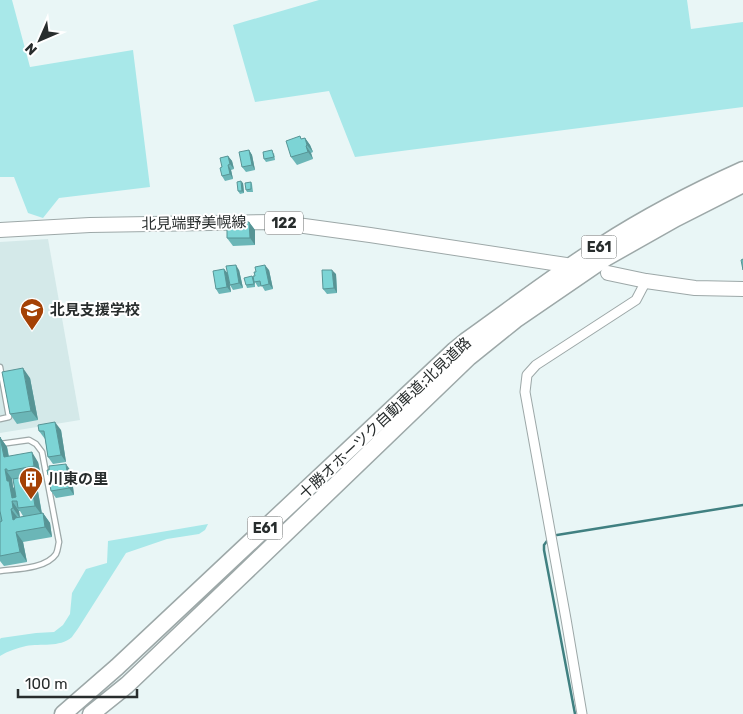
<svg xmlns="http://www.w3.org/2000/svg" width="743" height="714" viewBox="0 0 743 714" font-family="Rubik,'Noto Sans JP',sans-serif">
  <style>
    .built { fill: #d4e9e9 }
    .green { fill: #a8e8e9 }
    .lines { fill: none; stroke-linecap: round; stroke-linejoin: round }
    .stream { stroke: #408081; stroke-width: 2.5 }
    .service-casing { stroke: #9da8a8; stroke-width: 7 }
    .minor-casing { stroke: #9da8a8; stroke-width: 11 }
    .primary-casing { stroke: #9da8a8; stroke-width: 16 }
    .motorway-casing { stroke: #9da8a8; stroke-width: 19 }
    .service { stroke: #fff; stroke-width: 4.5 }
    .minor { stroke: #fff; stroke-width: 9 }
    .primary { stroke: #fff; stroke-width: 14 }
    .motorway { stroke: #fff; stroke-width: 16 }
    .wall { fill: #6bb6b7; fill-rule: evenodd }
    .shaded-wall { fill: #579495 }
    .building { fill: #7cd4d5; stroke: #579495 }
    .labels { text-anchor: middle; stroke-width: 4; stroke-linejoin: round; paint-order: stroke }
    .shield { fill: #fff; stroke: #686c6c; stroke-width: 1 }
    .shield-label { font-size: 14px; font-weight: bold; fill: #282d2d }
    .street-label { font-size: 15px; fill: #282d2d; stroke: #fff }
    .poi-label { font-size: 15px; font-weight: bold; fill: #282d2d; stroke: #fff; text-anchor: start }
  </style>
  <rect width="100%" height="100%" fill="#e9f6f6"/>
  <!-- built -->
  <path class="built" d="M48,239L80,420L0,433V242Z"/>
  <!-- green -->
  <path class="green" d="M0,0H12L30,67L133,50L150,187L59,198L43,218L28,213L14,177H0Z
    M319,0H687L691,29L743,22V107L355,157L329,91L255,102L233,25Z
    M208,524L205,530L199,534L167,539L126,553L79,627C77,630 74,634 72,637C59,648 41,643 26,646C17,648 8,651 0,656V639L1,638L36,633L54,632L63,625L70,614L72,593L86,569L107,563L108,541Z"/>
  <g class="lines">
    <!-- stream -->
    <path class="stream" d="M557,535L743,505
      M547,541L544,545V550L575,714"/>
    <!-- service casing -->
    <g class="service-casing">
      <path id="service" d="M0,367L9,417L0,419
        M0,444L29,440L36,444L42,452L59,542C58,546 58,550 56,554C46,569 16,569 0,571"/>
    </g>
    <!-- minor casing -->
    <g class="minor-casing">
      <path id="minor" d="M582,714L566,619L525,392L527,375L536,365L636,300L646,281"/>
    </g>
    <!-- primary casing -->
    <g class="primary-casing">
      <path id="primary" d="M0,230L90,225L275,222L370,235L566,265
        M608,273L646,281L695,288L743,289"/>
    </g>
    <!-- motorway casing -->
    <g class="motorway-casing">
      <path id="motorway" d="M63,714L117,667L455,350L466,341C511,309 555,275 601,246C646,217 694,192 743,170
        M91,714L127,685L238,579L469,357L515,320L607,257L676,218L743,184"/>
    </g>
    <!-- service -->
    <use href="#service" class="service"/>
    <!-- minor -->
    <use href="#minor" class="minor"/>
    <!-- primary -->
    <use href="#primary" class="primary"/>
    <!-- motorway -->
    <use href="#motorway" class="motorway"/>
  </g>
  <!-- wall -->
  <path class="wall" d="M305,138L310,145L313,152L311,153L313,159L297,165L291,157L302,139Z
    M249,150L252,155L255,170L246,172L242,167Z
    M274,153L275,160L266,162L264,159Z
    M228,156L232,161L234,169L231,170L233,179L225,181L222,176V167Z
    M251,182L252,184L253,192H247L246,190Z
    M243,183L244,193L240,194L238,191Z
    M249,222L255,230V245L233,246L227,238Z
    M224,269L228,274L231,292L219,294L216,289Z
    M239,270L243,288L233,290L230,285Z
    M269,270L273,289L265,291L262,286L258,287L255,282V287L247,288L246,285L252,276L254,278Z
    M336,274L337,293L327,294L323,289Z
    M30,378L38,420L17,424L10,414Z
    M61,430L66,462L53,464L48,457L45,439L39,431Z
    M0,437L7,447L9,456L38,462L41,476L31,478L37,486L42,513H43L50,523L52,537L23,542L27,562L4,566L0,561ZM12,479H13L15,490L13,487ZM19,511H20L23,516L20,517Z
    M71,471L74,495L56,498L51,491V485L50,479L48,475Z"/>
  <!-- shaded-wall -->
  <path class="shaded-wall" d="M305,138L310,145L313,152L307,145Z
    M306,146L311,153L313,159L308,152Z
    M249,150L252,155L255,170L252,165Z
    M228,156L232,161L234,169L230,164Z
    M228,165L231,170L233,179L230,174Z
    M241,181L243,183L244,193L242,191Z
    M249,222L255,230V245L250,238Z
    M236,265L239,270L243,288L239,283Z
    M265,265L269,270L273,289L269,284Z
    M224,269L228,274L231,292L227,287Z
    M332,270L336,274L337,293L334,288Z
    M23,368L30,378L38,420L31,411Z
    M55,422L61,430L66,462L61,455Z
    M0,437L7,447L10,466L4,457Z
    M32,452L38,462L41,476L34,466Z
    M66,464L71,471L74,495L69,488Z
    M5,469L12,479L13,487L16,491L17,501L12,498L7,481Z
    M30,476L37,486L42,515L35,506Z
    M12,501L19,511L20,518L13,508Z
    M11,509L18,518L13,520Z
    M43,513L50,523L52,537L45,527Z
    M16,532L23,542L27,562L20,552Z"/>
  <!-- building -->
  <path class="building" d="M300,136L301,139L305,138L307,145L306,146L308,152L291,157L286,141Z
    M249,150L252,165L242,167L239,152Z
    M272,150L274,157L264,159L263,152Z
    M228,156L230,164L228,165L230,174L222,176L220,168L222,167L220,158Z
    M241,181L242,191H238L237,182Z
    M251,182V189L246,190L245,183Z
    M249,222L250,238H227V223Z
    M743,259V270L741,260Z
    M236,265L239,283L230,285L226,266Z
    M265,265L269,284L261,286L260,281L254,282L253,276H255L254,272H256L255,267Z
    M224,269L227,287L216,289L213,271Z
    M322,270H332L334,288L323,289Z
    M252,276L254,284L246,285L244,278Z
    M23,368L31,411L10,414L2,372Z
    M55,422L61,455L48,457L44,431H39L38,425Z
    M0,437L4,457L32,452L34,466L7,471V469H5L7,481H9L12,498L16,497L13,479L30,476L35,506L18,508L17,501H12L13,508L11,509L13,520L15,519V518L43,513L45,527L16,532L20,552L0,556V522L2,521L0,511Z
    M66,464L69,488L51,491L50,485H51L50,475H48L47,470H49V466Z"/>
  <!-- icons -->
  <defs>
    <g id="school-pin" transform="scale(1.25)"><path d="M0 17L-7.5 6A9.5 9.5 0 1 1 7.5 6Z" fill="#a44105" stroke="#fff"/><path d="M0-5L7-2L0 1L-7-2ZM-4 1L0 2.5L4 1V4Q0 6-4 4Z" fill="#fff"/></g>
    <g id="building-pin" transform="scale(1.25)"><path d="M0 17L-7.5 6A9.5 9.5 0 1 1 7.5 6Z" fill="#a44105" stroke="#fff"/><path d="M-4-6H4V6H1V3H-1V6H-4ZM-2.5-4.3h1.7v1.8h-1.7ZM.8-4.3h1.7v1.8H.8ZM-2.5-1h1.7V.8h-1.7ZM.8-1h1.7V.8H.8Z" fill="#fff"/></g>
  </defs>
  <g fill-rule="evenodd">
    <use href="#school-pin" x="32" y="310"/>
    <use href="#building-pin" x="31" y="479"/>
  </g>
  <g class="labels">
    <!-- shield labels -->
    <g class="shield">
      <rect x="265" y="211.5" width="38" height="23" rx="4"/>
      <rect x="581.5" y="235.5" width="35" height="23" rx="4"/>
      <rect x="247.5" y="516.5" width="35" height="23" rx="4"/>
    </g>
    <g class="shield-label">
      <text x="284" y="228">122</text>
      <text x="599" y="252">E61</text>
      <text x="265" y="533">E61</text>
    </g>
    <!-- street labels -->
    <g class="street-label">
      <text transform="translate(194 223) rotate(-1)" y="5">北見端野美幌線</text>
      <text transform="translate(385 418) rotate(-43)" y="5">十勝オホーツク自動車道;北見道路</text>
    </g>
    <!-- poi labels -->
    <g class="poi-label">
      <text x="50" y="315">北見支援学校</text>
      <text x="48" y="484">川東の里</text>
    </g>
  </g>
  <!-- north arrow -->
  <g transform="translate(40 40) rotate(225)" stroke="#ffffff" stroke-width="4" paint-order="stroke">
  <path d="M0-4L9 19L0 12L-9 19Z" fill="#282d2d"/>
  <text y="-8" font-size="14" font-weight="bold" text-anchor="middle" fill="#282d2d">N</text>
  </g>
  <!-- scale -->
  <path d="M18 689v8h119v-8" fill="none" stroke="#282d2d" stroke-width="2.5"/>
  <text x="25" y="689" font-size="15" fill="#282d2d" stroke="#ffffff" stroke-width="4" paint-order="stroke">100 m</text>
</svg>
